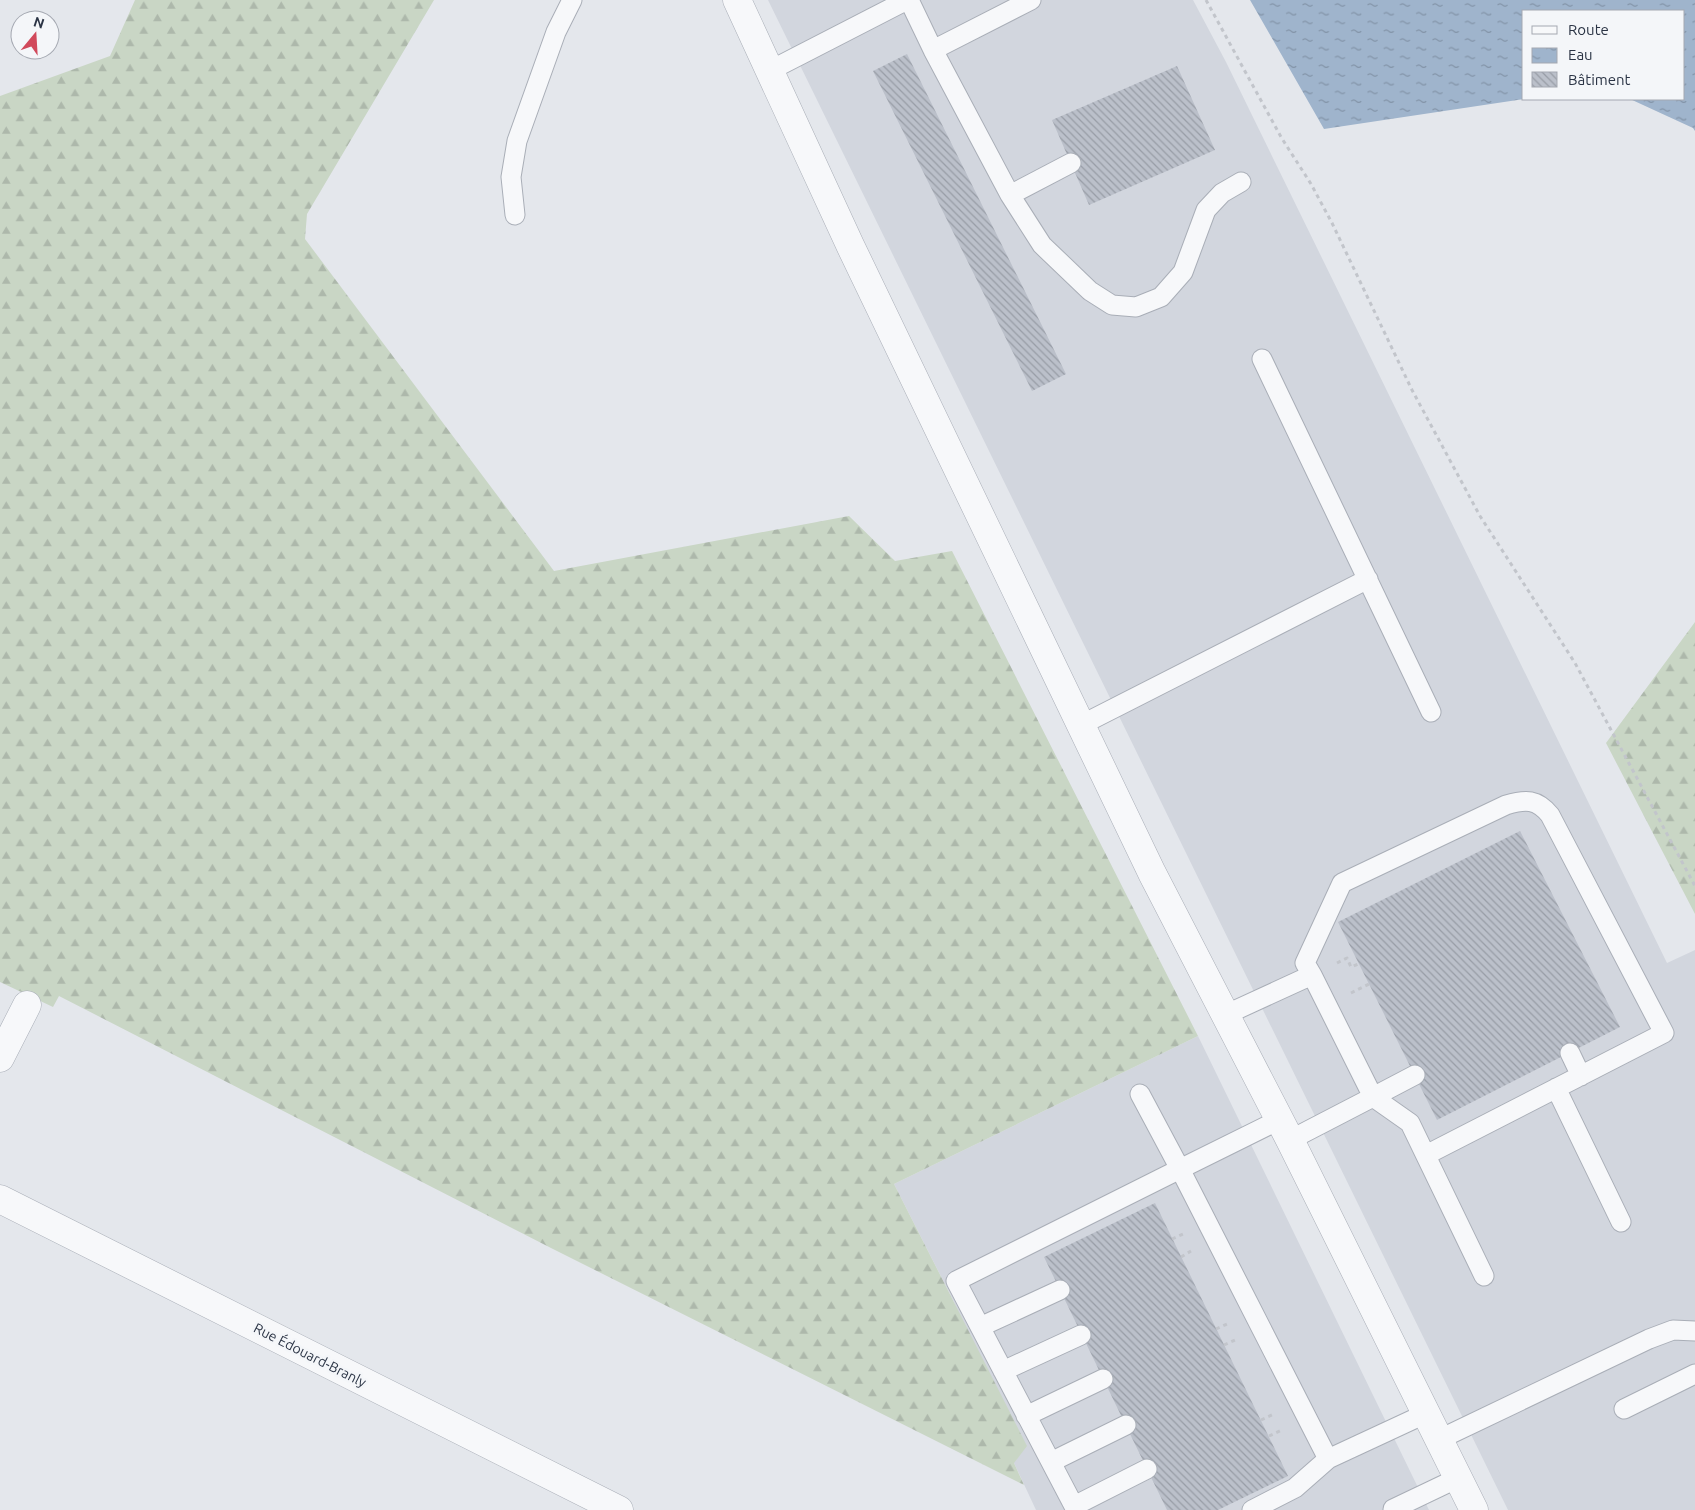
<svg xmlns="http://www.w3.org/2000/svg" width="1695" height="1510" viewBox="0 0 1695 1510" font-family="Ubuntu,sans-serif">
  <style>
    .built { fill: #d2d6de }
    .forest { fill: url(#forest-firs) }
    .water { fill: url(#water-ripples) }
    .building { fill: url(#building-back-hatch) }
    .lines { fill: none; stroke-linecap: round; stroke-linejoin: round }
    .service-casing { stroke: #a9aeb7; stroke-width: 21 }
    .minor-casing { stroke: #a9aeb7; stroke-width: 29 }
    .tertiary-casing { stroke: #a9aeb7; stroke-width: 29 }
    .path { stroke: #c2c5cb; stroke-width: 3; stroke-dasharray: 4 4; stroke-linecap: butt }
    .service { stroke: #f7f8fa; stroke-width: 19 }
    .minor { stroke: #f7f8fa; stroke-width: 28 }
    .tertiary { stroke: #f7f8fa; stroke-width: 28 }
    .labels { text-anchor: middle; stroke-width: 5; stroke-linejoin: round; paint-order: stroke }
    .street-label { font-size: 14px; fill: #2b3445; stroke: #f4f6f9 }
  </style>
  <defs>
    <pattern id="forest-firs" width="22" height="20" patternUnits="userSpaceOnUse" patternTransform="scale(1.25)"><rect width="22" height="20" fill="#c9d6c5"/><path d="M5 1l3.5 6h-7zM16 11l3.5 6h-7z" fill="#adb8ab"/></pattern>
    <pattern id="water-ripples" width="26" height="14" patternUnits="userSpaceOnUse" patternTransform="scale(1.25)"><rect width="26" height="14" fill="#9fb4cc"/><path d="M2 4q2-2 4 0t4 0M15 11q2-2 4 0t4 0" fill="none" stroke="#8293a7"/></pattern>
    <pattern id="building-back-hatch" width="6" height="6" patternUnits="userSpaceOnUse" patternTransform="scale(1.25)"><rect width="6" height="6" fill="#bbc0ca"/><path d="M-1 5l2 2M0 0l6 6M5-1l2 2" fill="none" stroke="#989da6"/></pattern>
  </defs>
  <rect width="100%" height="100%" fill="#e4e7ec"/>
  <!-- built -->
  <path class="built" d="M768,0H1193L1226,62L1667,963L1695,950V1510H1508Z
    M1198,1036L1429,1510H1036L1014,1463L954,1302L894,1184Z"/>
  <!-- forest -->
  <path class="forest" d="M135,0H434L307,214L305,239L554,571L849,516L895,561L952,551L1198,1036L894,1184L1027,1446L1014,1463L1024,1485L551,1248L59,996L53,1007L0,982V96L110,56Z
    M1695,622V914L1606,743Z"/>
  <!-- water -->
  <path class="water" d="M1250,0H1695V131L1693,128L1630,99H1684V11H1524V99L1324,129Z"/>
  <!-- building -->
  <path class="building" d="M907,54L1066,374L1032,391L873,71Z
    M1177,66L1215,150L1089,205L1052,120Z
    M1520,831L1620,1027L1437,1120L1338,922Z
    M1155,1203L1288,1476L1218,1510H1167L1044,1257Z"/>
  <g class="lines">
    <!-- service casing -->
    <g class="service-casing">
      <path id="service" d="M909,0L933,50L1031,0
        M933,50L1010,195L1042,245L1090,291L1112,305L1136,307L1161,297L1183,272L1206,210L1222,193L1241,182
        M769,71L907,0
        M1010,195L1071,163
        M515,215L511,177L517,141L556,32L572,0
        M1262,359L1431,712
        M1081,725L1368,579
        M1312,975L1305,963L1342,883L1506,805C1526,799 1537,799 1550,815L1664,1033L1426,1155
        M1225,1015L1312,975L1373,1097L1290,1140
        M1570,1053L1581,1076
        M1415,1075L1373,1097L1410,1123L1484,1276
        M1556,1088L1621,1222
        M1279,1120L1180,1169L1328,1459L1427,1413
        M980,1327L1060,1290
        M1003,1371L1081,1335
        M1624,1409L1695,1374
        M1026,1416L1103,1379
        M1440,1439L1649,1339L1673,1330L1695,1331
        M1051,1462L1126,1425
        M1074,1506L1147,1469
        M1076,1510L956,1281L1180,1169L1140,1094
        M1252,1510L1295,1488L1328,1459
        M1394,1510L1393,1509L1458,1478"/>
    </g>
    <!-- minor casing -->
    <g class="minor-casing">
      <path id="minor" d="M0,1058L27,1005
        M0,1199L619,1510"/>
    </g>
    <!-- tertiary casing -->
    <g class="tertiary-casing">
      <path id="tertiary" d="M737,0L850,245L1152,873L1290,1140L1474,1510"/>
    </g>
    <!-- path -->
    <path class="path" d="M1206,0L1281,137L1311,184L1332,223L1412,390L1480,516L1575,663L1695,886
      M1337,963L1347,958L1351,967L1358,964
      M1351,993L1369,984
      M1172,1239L1183,1234
      M1181,1257L1191,1251
      M1216,1329L1227,1324
      M1224,1345L1235,1340
      M1261,1420L1274,1414
      M1269,1436L1282,1430"/>
    <!-- service -->
    <use href="#service" class="service"/>
    <!-- minor -->
    <use href="#minor" class="minor"/>
    <!-- tertiary -->
    <use href="#tertiary" class="tertiary"/>
  </g>
  <g class="labels">
    <!-- street labels -->
    <g class="street-label">
      <text transform="translate(310 1355) rotate(27)" y="5">Rue Édouard-Branly</text>
    </g>
  </g>
  <!-- legend -->
  <rect x="1522" y="10" width="162" height="90" fill="#f4f6f9" stroke="#a4a8b1"/>
  <rect x="1532" y="26" width="25" height="8" fill="#f7f8fa" stroke="#a4a8b1"/>
  <text x="1568" y="35" font-size="15" fill="#2b3445">Route</text>
  <rect x="1532" y="48" width="25" height="15" fill="url(#water-ripples)" stroke="#a4a8b1"/>
  <text x="1568" y="60" font-size="15" fill="#2b3445">Eau</text>
  <rect x="1532" y="72" width="25" height="15" fill="url(#building-back-hatch)" stroke="#a4a8b1"/>
  <text x="1568" y="85" font-size="15" fill="#2b3445">Bâtiment</text>
  <!-- north arrow -->
  <g transform="translate(35 35) rotate(18)"><circle r="24" fill="#f4f6f9" stroke="#a4a8b1"/>
  <path d="M0-4L9 19L0 12L-9 19Z" fill="#d1495b"/>
  <text y="-8" font-size="14" font-weight="bold" text-anchor="middle" fill="#2b3445">N</text>
  </g>
</svg>
